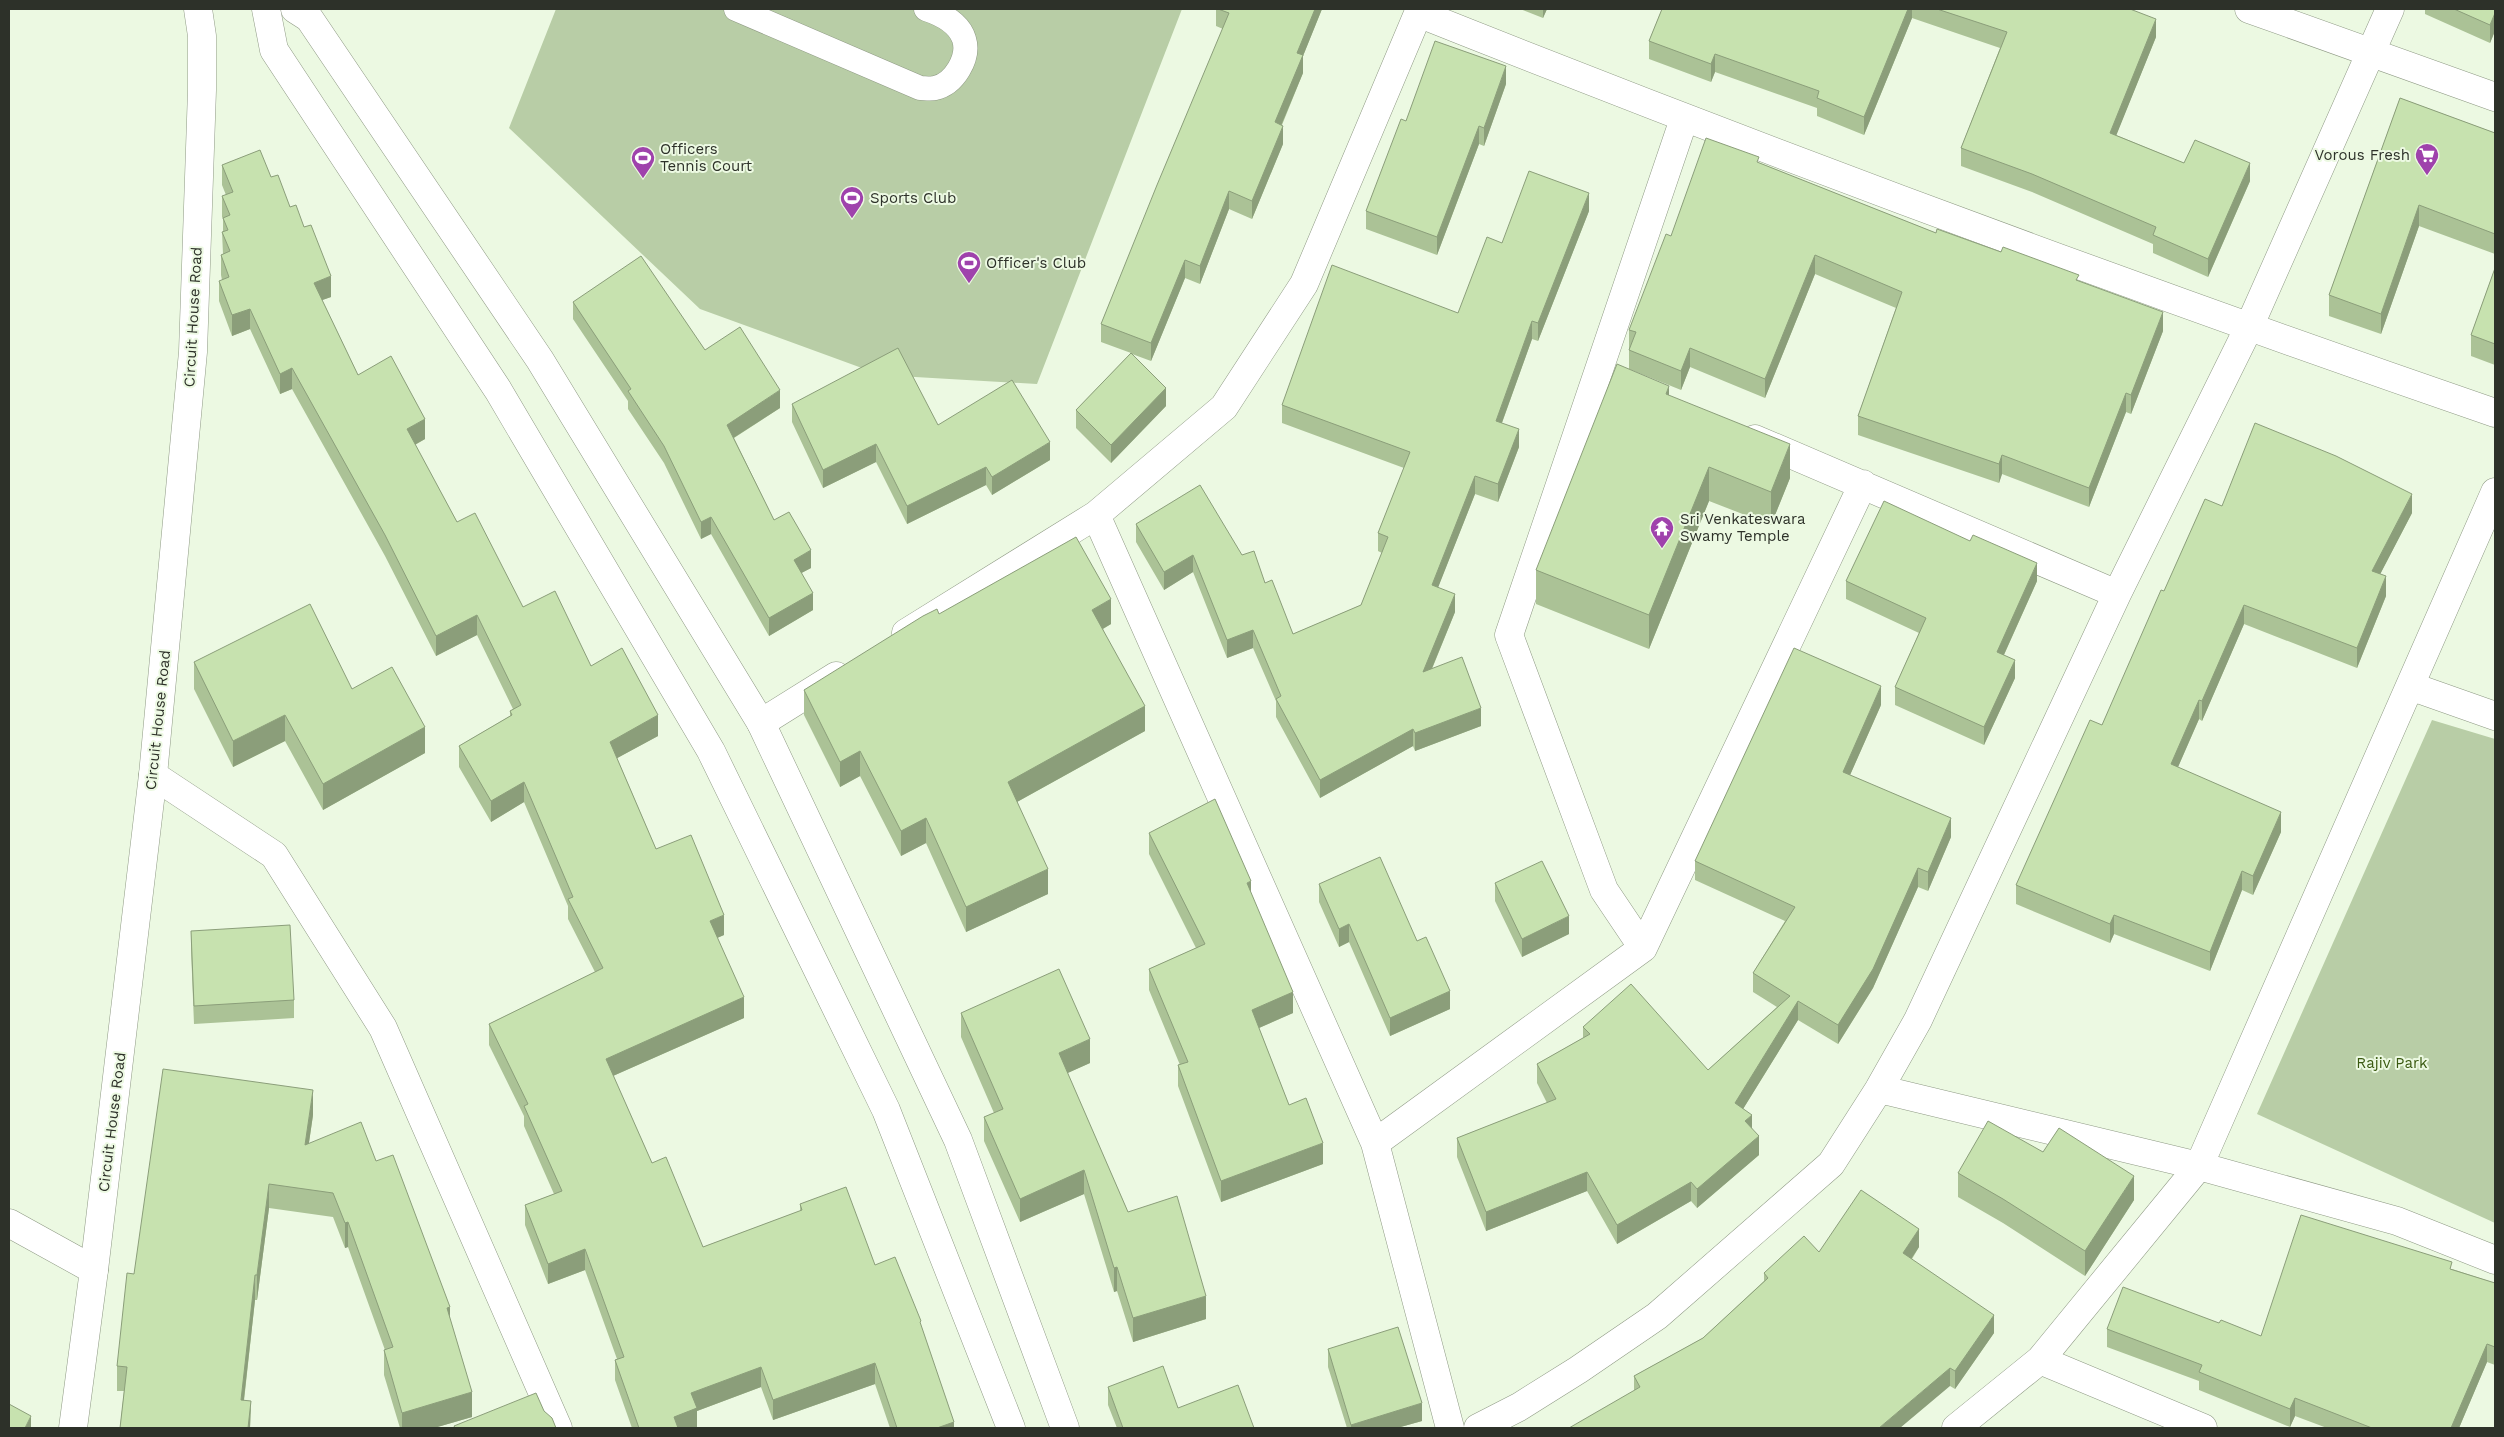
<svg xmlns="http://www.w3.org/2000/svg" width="2504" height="1437" viewBox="0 0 2504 1437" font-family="'Work Sans',sans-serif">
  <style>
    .green { fill: #b8cda6 }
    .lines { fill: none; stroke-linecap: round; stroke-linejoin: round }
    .lane-casing { stroke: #8f9a85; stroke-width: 25 }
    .street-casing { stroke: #8f9a85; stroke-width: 29 }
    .secondary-casing { stroke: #8f9a85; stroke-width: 29 }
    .lane { stroke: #fff; stroke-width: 24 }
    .street { stroke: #fff; stroke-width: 28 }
    .secondary { stroke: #fff; stroke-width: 28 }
    .wall { fill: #abc296 }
    .shaded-wall { fill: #8b9e7a }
    .building { fill: #c7e2af; stroke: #8b9e7a }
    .labels { text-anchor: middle; stroke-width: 4; stroke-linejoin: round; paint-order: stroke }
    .poi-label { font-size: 15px; fill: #2d3129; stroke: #ecf9e2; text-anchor: start }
    .street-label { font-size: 15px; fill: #2d3129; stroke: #ecf9e2 }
    .park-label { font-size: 15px; fill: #395910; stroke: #ecf9e2 }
  </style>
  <rect width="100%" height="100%" fill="#ecf9e2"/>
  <!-- green -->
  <path class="green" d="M556,9H1182L1037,384L881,375L700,309L509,128Z
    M2432,720L2495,739V1223L2257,1114Z"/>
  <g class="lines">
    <!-- lane casing -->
    <g class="lane-casing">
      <path id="lane" d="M736,9L920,88C924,88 931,89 935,88C954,84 970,58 964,39C959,23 941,14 926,9"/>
    </g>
    <!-- street casing -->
    <g class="street-casing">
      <path id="street" d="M2249,9L2495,97
        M1418,13C1774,155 2133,288 2495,413
        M1755,439L2117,594
        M1096,515L1375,1143L1450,1428
        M906,633L1096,515L1224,407L1304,284L1420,9
        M2410,686L2495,716
        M761,723L836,676
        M153,775L274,855L383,1028L558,1428
        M1643,948L1604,890L1509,635L1684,119
        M1879,1089L2199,1166L2397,1221L2495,1260
        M1375,1143L1643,948L1863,484
        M9,1223L94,1270
        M2040,1360L2203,1428
        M1478,1428L1519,1407L1578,1370L1657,1316L1831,1164L1879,1089L1918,1020L2117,594L2249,327L2390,9
        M1956,1428L2040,1360L2199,1166L2495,492"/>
    </g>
    <!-- secondary casing -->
    <g class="secondary-casing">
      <path id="secondary" d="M266,9L274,50L498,390L711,751L886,1110L1011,1428
        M295,9L309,18L540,360L761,723L958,1140L1065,1428
        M73,1428L94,1270L153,775L193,352L202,90V36L198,9"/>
    </g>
    <!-- lane -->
    <use href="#lane" class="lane"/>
    <!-- street -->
    <use href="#street" class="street"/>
    <!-- secondary -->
    <use href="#secondary" class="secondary"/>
  </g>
  <!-- wall -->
  <path class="wall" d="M1216,9H1322L1303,56V73L1282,125L1283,144L1252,219L1229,209L1200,284L1185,278L1151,361L1132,354L1166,406L1111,463L1076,428V410L1131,353L1101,342V324L1223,29L1216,26Z
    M1520,9H1547L1543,18Z
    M1662,9H2130L2156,37L2116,135L2184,163L2250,181L2208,277L2153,253V244L2032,192L1961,166V148L2000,48L1912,18L1864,135L1817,116V108L1715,72L1711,82L1649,59V41Z
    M2425,9H2495V31L2490,43L2425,14Z
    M1506,84L1484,146L1479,144L1437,255L1366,229V211L1406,121Z
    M2400,98L2495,133V254L2419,226L2381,334L2329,316V295Z
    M1759,163L1936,233L2079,281L2163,331L2131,414L2126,412L2089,507L2002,474L1999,483L1858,435V416L1896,308L1815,274L1765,398L1690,367L1681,390L1629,369V330L1671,236Z
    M222,165L271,177L290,207L331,297L322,300L358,375L425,439L415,445L457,522L523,607L591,666L658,736L617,758L656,849L724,935L717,938L744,1018L613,1076L652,1163L703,1247L800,1211V1204L875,1265L921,1328L954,1428H890L875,1384L773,1420L761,1387L697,1411V1428H632L615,1380V1360L617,1359L585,1270L548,1284L525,1225V1205L554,1194L524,1126V1116L489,1045V1024L595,972L568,919V906L524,802L491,822L459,767V746L510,716V711L513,709L477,635L436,656L385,556L292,389L280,394L250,329L232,336L219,301V281L222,280L221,275V255L223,254L222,232H223V219L222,217V196L226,195L222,185Z
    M1589,211L1538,341L1532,339L1502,423L1519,447L1498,502L1475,494L1438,587L1455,612L1432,669L1481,726L1415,751L1413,746L1320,798L1276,717V701L1253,648L1227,658L1193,572L1164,590L1136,542V524L1242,555L1265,583L1293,634L1361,605L1382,553L1378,551V533L1404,468L1282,423V405L1458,313L1502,243Z
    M2495,268V365L2471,356V335Z
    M573,302L705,350L780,408L734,438L774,520L811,568L801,573L813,610L769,636L711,534L701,539L664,463L628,409V401L573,319Z
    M1669,396L1790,478L1771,525L1709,501L1649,649L1536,604V570Z
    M792,404L938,425L1050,460L992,495L986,485L907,524L876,462L823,488L792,422Z
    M2222,506L2412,513L2380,574L2386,596L2357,668L2244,624L2202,721L2199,719L2178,767L2281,832L2253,895L2242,890L2210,971L2114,934L2110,943L2016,904V885L2102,725L2164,591Z
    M1846,581H2037L2004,655L2015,678L1984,745L1895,705V687L1919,633L1846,599Z
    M939,614L1111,624L1103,629L1145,731L1017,802L1048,894L966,932L926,843L901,856L860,776L840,787L804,715V690Z
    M194,662L352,689L425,753L323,810L285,741L233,767L194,689Z
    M1881,705L1850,775L1951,837L1928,891L1918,887L1873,988L1838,1044L1798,1020L1743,1109L1752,1128L1759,1155L1697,1208L1691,1201L1617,1244L1587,1191L1486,1231L1457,1157V1138L1547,1103L1537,1083V1064L1583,1038V1027L1708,1070L1777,1007L1753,992V973L1785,921L1695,880V861Z
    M1149,833L1251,893L1293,1013L1259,1028L1289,1105L1323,1164L1221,1202L1178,1086V1065H1180L1149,990V969L1196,948L1149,854Z
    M1495,883L1569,934L1522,957L1495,901Z
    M1319,884L1417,941L1450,1009L1390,1036L1349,942L1339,947L1319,902Z
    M191,931L294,1000V1018L194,1024L191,949Z
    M961,1013L1090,1063L1067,1073L1128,1212L1206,1319L1133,1342L1117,1291L1114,1292L1084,1194L1020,1222L984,1141V1117L994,1113L961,1037Z
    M313,1115L309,1143L376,1161L450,1319L472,1417L434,1428H400L384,1375V1350H385L348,1247L345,1248L333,1217L269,1208L257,1300H255L244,1401H251L250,1428H120L124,1391H117V1366L134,1274Z
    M2043,1152L2134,1200L2085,1276L2003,1223L1958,1197V1173Z
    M1919,1247L1912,1259L1994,1333L1955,1389L1950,1386L1634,1390V1376L1703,1338L1764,1281V1273L1819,1252Z
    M2452,1269L2495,1283V1365L2487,1362L2459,1428H2327L2295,1416L2290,1427L2199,1390V1381L2107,1347V1329L2219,1323L2261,1336Z
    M1328,1349L1422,1421L1397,1428H1347L1328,1367Z
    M1108,1387L1178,1408L1254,1428H1117L1108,1405Z"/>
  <!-- shaded-wall -->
  <path class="shaded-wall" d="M1315,9H1322L1303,56V73L1275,140V122L1297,53Z
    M1543,9H1547L1543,18Z
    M1908,9H1912V18L1864,135V117Z
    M2495,13V31L2490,43V25Z
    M2156,19V37L2110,151V133Z
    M1715,54V72L1711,82V64Z
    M1506,66V84L1484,146V128Z
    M1283,126V144L1252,219V201Z
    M1479,126V144L1437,255V237Z
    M2250,163V181L2208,277V259Z
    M1229,191V209L1200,284V266Z
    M1589,193V211L1538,341V323Z
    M2419,205V226L2381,334V314Z
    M1815,255V274L1765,398V379Z
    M1185,260V278L1151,361V343Z
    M331,276V297L314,303V283Z
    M250,309V329L232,336V315Z
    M2163,312V331L2131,414V395Z
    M1532,321V339L1496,439V421Z
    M1690,348V367L1681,390V371Z
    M292,368V389L280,394V374Z
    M1669,386V419L1666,394Z
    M1166,388V406L1111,463V445Z
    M780,390V408L727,442V425Z
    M2126,393V412L2089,507V488Z
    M425,419V439L407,449V429Z
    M1519,429V447L1498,502V484Z
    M1050,442V460L992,495V477Z
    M876,444V462L823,488V470Z
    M1790,444V478L1771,525V492Z
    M2002,455V474L1999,483V464Z
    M986,467V485L907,524V506Z
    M1709,467V501L1649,649V615Z
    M1475,476V494L1432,603V585Z
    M2412,494V513L2372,590V571Z
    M711,517V534L701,539V522Z
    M811,550V568L794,577V560Z
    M1193,555V572L1164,590V572Z
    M2037,563V581L1997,670V652Z
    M2386,576V596L2357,668V648Z
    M813,593V610L769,636V618Z
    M1455,594V612L1423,690V672Z
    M1111,599V624L1092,635V610Z
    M2244,605V624L2202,721V701Z
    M477,615V635L436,656V636Z
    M1253,630V648L1227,658V640Z
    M2015,660V678L1984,745V727Z
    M1881,686V705L1843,791V772Z
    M2199,700V719L2171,783V764Z
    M1145,706V731L1008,807V782Z
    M1481,708V726L1415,751V733Z
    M285,715V741L233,767V741Z
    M658,715V736L610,762V742Z
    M425,727V753L323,810V784Z
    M1413,729V746L1320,798V780Z
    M860,751V776L840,787V762Z
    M524,782V802L491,822V801Z
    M2281,812V832L2253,895V876Z
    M926,818V843L901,856V831Z
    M1951,818V837L1928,891V872Z
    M1918,868V887L1873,988L1838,1044V1025Z
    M1048,869V894L966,932V907Z
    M2242,871V890L2210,971V952Z
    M1251,881V902L1247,883Z
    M724,915V935L710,941V921Z
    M2114,915V934L2110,943V924Z
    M1569,916V934L1522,957V939Z
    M1349,924V942L1339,947V929Z
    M1450,991V1009L1390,1036V1018Z
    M1293,992V1013L1252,1031V1010Z
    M744,997V1018L606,1079V1059Z
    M1798,1001V1020L1735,1122V1103Z
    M1090,1039V1063L1059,1077V1053Z
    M313,1090V1115L305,1169V1145Z
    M1752,1115V1134L1745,1121Z
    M1759,1136V1155L1697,1208V1189Z
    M1323,1143V1164L1221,1202V1181Z
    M1084,1170V1194L1020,1222V1199Z
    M1587,1172V1191L1486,1231V1212Z
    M2134,1176V1200L2085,1276V1251Z
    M1691,1182V1201L1617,1244V1225Z
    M269,1184V1208L257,1300V1275Z
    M348,1222V1247L345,1248V1223Z
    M1919,1229V1247L1903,1271V1253Z
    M585,1249V1270L548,1284V1264Z
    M1117,1267V1291L1114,1292V1268Z
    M255,1275V1300L241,1425V1400Z
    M1206,1296V1319L1133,1342V1318Z
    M450,1307V1332L447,1308Z
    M1994,1315V1333L1955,1389V1371Z
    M2487,1344V1362L2459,1428H2451Z
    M875,1363V1384L773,1420V1400Z
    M761,1367V1387L697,1411V1428H674V1417L691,1393Z
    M1950,1368V1386L1900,1428H1879Z
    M472,1392V1417L434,1428H402V1413Z
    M2295,1398V1416L2290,1427V1409Z
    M251,1401L250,1428H248Z
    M1422,1403V1421L1397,1428H1351V1425Z
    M31,1416V1428H25Z
    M954,1422V1428H937Z"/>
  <!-- building -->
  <path class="building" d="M1218,9H1315L1297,53L1303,55L1275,122L1283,126L1252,201L1229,191L1200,266L1185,260L1151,343L1101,324L1157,185L1229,13Z
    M1662,9H1908L1864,117L1817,98L1819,91L1715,54L1711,64L1649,41Z
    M1937,9H2130L2156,19L2110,133L2184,163L2195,140L2250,163L2208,259L2153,235L2156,227L2032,174L1961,148L2007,32Z
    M2454,9H2495V13L2490,25Z
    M1435,41L1506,66L1484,128L1479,126L1437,237L1366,211L1401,119L1406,121Z
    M2400,98L2495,133V234L2419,205L2381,314L2329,295Z
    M1706,138L1759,157L1757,162L1936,233L1937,229L2001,252L2003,247L2079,275L2076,280L2163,312L2131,395L2126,393L2089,488L2002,455L1999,464L1858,416L1902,292L1815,255L1765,379L1690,348L1681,371L1629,350L1636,332L1629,330L1666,234L1671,236Z
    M260,150L271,177L278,175L290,207L296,205L304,227L311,225L331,276L314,283L358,375L391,356L425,419L407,429L457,522L475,513L523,607L555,591L591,666L622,648L658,715L610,742L656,849L691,835L724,915L710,921L744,997L606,1059L652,1163L666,1157L703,1247L802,1210L800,1204L846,1187L875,1265L895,1257L921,1321L920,1322L954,1422L937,1428H897L875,1363L773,1400L761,1367L691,1393L697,1408L674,1417L678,1428H639L615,1360L624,1357L585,1249L548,1264L525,1205L562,1191L524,1106L528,1104L489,1024L603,968L568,899L573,897L524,782L491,801L459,746L512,715L510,711L521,705L477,615L436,636L385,535L292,368L280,374L250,309L232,315L219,281L229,277L221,255L230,251L222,232L228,230L223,218L230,215L222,196L233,192L222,165Z
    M1529,171L1589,193L1538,323L1532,321L1496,421L1519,429L1498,484L1475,476L1432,585L1455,594L1423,672L1462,657L1481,708L1415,733L1413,729L1320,780L1276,699L1281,696L1253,630L1227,640L1193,555L1164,572L1136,524L1200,485L1242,555L1254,551L1265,583L1272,580L1293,634L1361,605L1388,537L1378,533L1410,452L1282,405L1332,265L1458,313L1487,237L1502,243Z
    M641,256L705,350L740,327L780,390L727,425L774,520L789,512L811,550L794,560L813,593L769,618L711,517L701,522L664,446L628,391L631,389L573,302Z
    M2495,268V344L2471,335Z
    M898,348L938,425L1012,380L1050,442L992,477L986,467L907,506L876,444L823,470L792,404Z
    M1131,353L1166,388L1111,445L1076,410Z
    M1617,364L1669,386L1666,394L1790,444L1771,492L1709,467L1649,615L1536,570Z
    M2255,423L2336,456L2412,494L2372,571L2386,576L2357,648L2244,605L2202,701L2199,700L2171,764L2281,812L2253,876L2242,871L2210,952L2114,915L2110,924L2016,885L2090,720L2102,725L2161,590L2164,591L2205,499L2222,506Z
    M1884,501L1970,541L1973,535L2037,563L1997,652L2015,660L1984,727L1895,687L1926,618L1846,581Z
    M1076,537L1111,599L1092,610L1145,706L1008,782L1048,869L966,907L926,818L901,831L860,751L840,762L804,690L923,616L937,609L939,614Z
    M310,604L352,689L392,667L425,727L323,784L285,715L233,741L194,662Z
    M1794,648L1881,686L1843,772L1951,818L1928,872L1918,868L1873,969L1838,1025L1798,1001L1735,1103L1752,1115L1745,1121L1759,1136L1697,1189L1691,1182L1617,1225L1587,1172L1486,1212L1457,1138L1556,1099L1537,1064L1590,1034L1583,1027L1631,984L1708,1070L1790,996L1753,973L1795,907L1695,861Z
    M1215,799L1251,881L1247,883L1293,992L1252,1010L1289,1105L1306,1098L1323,1143L1221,1181L1178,1065L1188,1062L1149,969L1205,944L1149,833Z
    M1380,857L1417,941L1426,937L1450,991L1390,1018L1349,924L1339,929L1319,884Z
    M1542,861L1569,916L1522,939L1495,883Z
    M290,925L294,1000L194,1006L191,931Z
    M1059,969L1090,1039L1059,1053L1128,1212L1177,1196L1206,1296L1133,1318L1117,1267L1114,1268L1084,1170L1020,1199L984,1117L1003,1109L961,1013Z
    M163,1069L313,1090L305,1145L361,1122L376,1161L393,1155L450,1307L447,1308L472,1392L402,1413L384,1350L393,1347L348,1222L345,1223L333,1193L269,1184L257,1275H255L241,1400L251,1401L248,1428H120L127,1367L117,1366L127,1273L134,1274Z
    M1988,1121L2043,1152L2059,1128L2134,1176L2085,1251L2003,1199L1958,1173Z
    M1861,1190L1919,1229L1903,1253L1994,1315L1955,1371L1950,1368L1879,1428H1569L1640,1387L1634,1376L1703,1338L1768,1278L1764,1273L1804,1236L1819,1252Z
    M2301,1215L2452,1262L2450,1269L2495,1283V1347L2487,1344L2451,1428H2372L2295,1398L2290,1409L2199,1372L2202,1365L2107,1329L2123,1287L2219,1323L2221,1320L2261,1336Z
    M1398,1327L1422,1403L1351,1425L1328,1349Z
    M1163,1366L1178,1408L1238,1385L1254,1428H1123L1108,1387Z
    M536,1393L544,1411L552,1418L556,1428H455L454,1426Z
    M9,1404L31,1416L25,1428H9Z"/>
  <!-- icons -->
  <defs>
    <g id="supermarket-pin" transform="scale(1.25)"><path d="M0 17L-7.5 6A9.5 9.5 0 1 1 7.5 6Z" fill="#9f42ac" stroke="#ecf9e2"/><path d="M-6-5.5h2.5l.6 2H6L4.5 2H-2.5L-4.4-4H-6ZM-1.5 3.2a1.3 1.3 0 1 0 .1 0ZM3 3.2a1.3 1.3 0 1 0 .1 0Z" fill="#fff"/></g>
    <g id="stadium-pin" transform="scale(1.25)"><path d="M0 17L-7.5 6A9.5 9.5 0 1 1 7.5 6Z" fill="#9f42ac" stroke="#ecf9e2"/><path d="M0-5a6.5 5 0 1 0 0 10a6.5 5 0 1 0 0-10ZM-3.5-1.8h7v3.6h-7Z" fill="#fff"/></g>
    <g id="temple-pin" transform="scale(1.25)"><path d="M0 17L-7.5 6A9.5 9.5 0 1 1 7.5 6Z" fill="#9f42ac" stroke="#ecf9e2"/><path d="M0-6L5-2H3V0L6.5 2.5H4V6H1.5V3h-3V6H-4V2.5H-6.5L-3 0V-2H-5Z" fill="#fff"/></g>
  </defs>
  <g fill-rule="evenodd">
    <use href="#supermarket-pin" x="2427" y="155"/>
    <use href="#stadium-pin" x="643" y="158"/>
    <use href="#stadium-pin" x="852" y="198"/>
    <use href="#stadium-pin" x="969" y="263"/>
    <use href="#temple-pin" x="1662" y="528"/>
  </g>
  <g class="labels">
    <!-- poi labels -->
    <g class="poi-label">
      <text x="660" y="154">Officers<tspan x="660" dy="17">Tennis Court</tspan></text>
      <text x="2410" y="160" text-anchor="end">Vorous Fresh</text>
      <text x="870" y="203">Sports Club</text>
      <text x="986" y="268">Officer's Club</text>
      <text x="1680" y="524">Sri Venkateswara<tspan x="1680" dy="17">Swamy Temple</tspan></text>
    </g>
    <!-- street labels -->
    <g class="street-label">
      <text transform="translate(193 317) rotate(-87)" y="5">Circuit House Road</text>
      <text transform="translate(158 720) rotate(-84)" y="5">Circuit House Road</text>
      <text transform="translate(112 1122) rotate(-83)" y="5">Circuit House Road</text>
    </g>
    <!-- park labels -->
    <g class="park-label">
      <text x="2392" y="1068">Rajiv Park</text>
    </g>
  </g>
  <!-- border -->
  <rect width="2504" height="1437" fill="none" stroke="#2d3129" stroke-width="20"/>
</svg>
